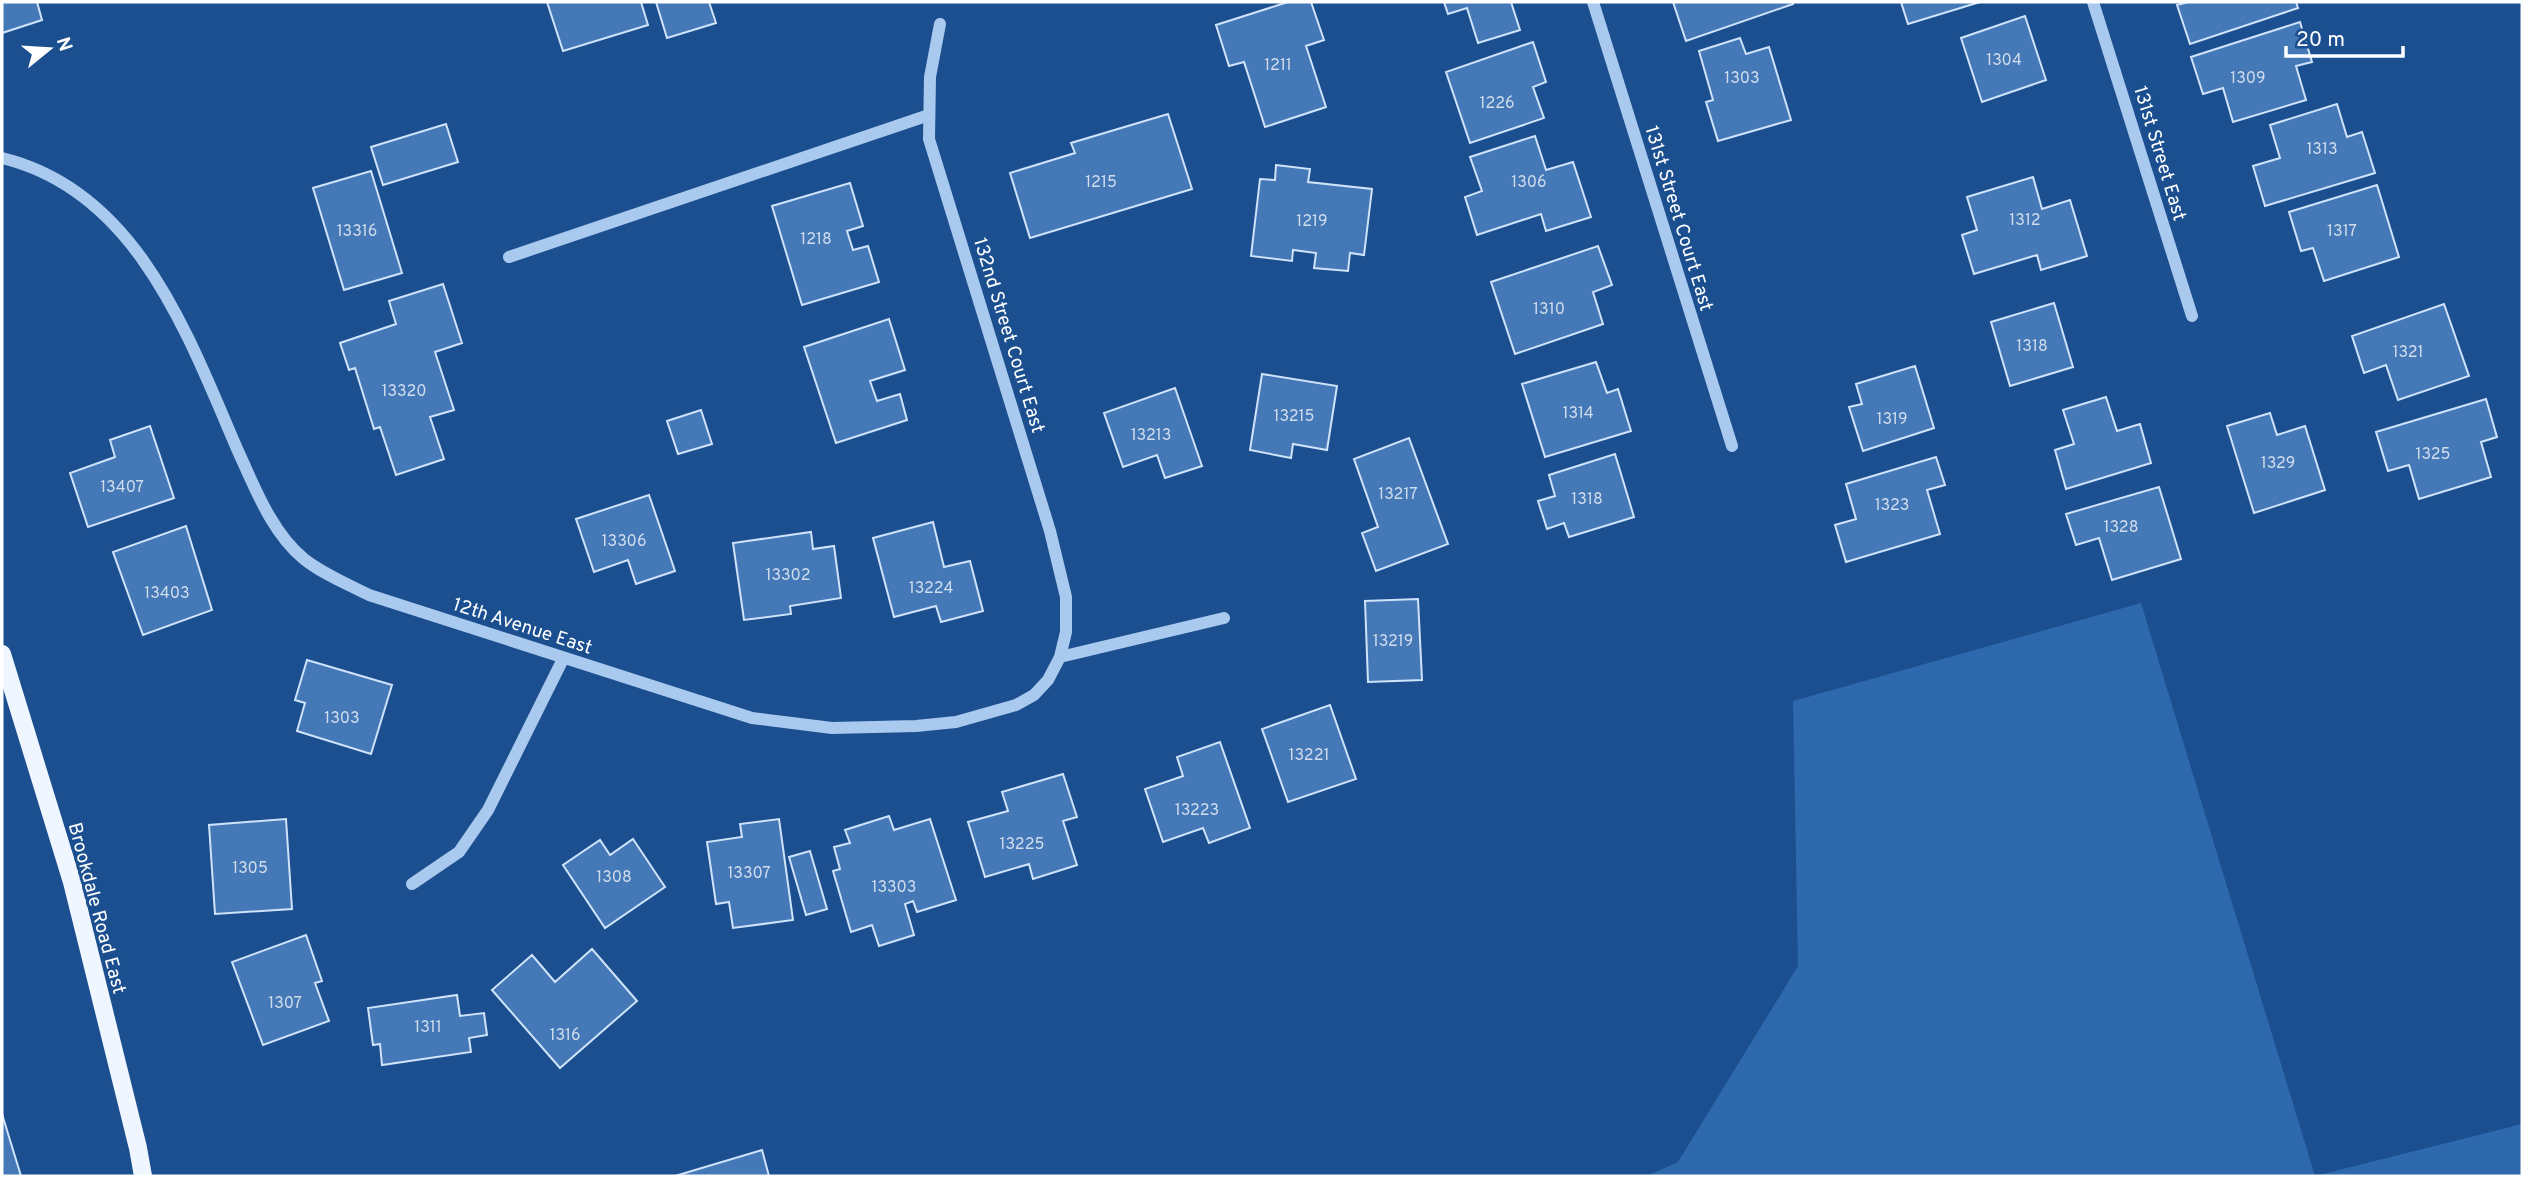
<svg xmlns="http://www.w3.org/2000/svg" width="2524" height="1178" viewBox="0 0 2524 1178" font-family="Overpass,sans-serif">
  <style>
    .green { fill: #2e69ad }
    .building { fill: #4478b7; stroke: #cfe3fa; stroke-width: 2 }
    .lines { fill: none; stroke-linecap: round; stroke-linejoin: round }
    .minor { stroke: #a9c9ee; stroke-width: 12 }
    .major { stroke: #f0f6ff; stroke-width: 18 }
    .labels { text-anchor: middle; stroke-width: 6; stroke-linejoin: round; paint-order: stroke }
    .number-label { font-size: 16px; fill: #d0dded }
    .street-label { font-size: 19px; fill: #fff; stroke: #1b4f8f }
  </style>
  <rect width="100%" height="100%" fill="#1b4f8f"/>
  <!-- green -->
  <path class="green" d="M2141,603L2315,1176L2522,1124V1176H1647L1678,1162L1798,966L1793,701Z"/>
  <!-- building -->
  <path class="building" d="M2,2H37L42,20L2,33Z
    M547,2H641L648,25L563,51Z
    M656,2H709L716,23L667,38Z
    M1288,2H1311L1324,40L1306,46L1326,107L1265,127L1244,62L1229,66L1216,25Z
    M1444,2H1511L1520,30L1478,43L1467,8L1448,14Z
    M1673,2H1793V4L1686,41Z
    M1901,2H1980L1908,24Z
    M2188,2H2296L2298,8L2190,44L2177,5Z
    M2025,16L2046,80L1982,102L1961,38Z
    M2300,22L2312,62L2296,66L2306,100L2233,122L2223,88L2203,94L2191,57Z
    M1740,38L1746,54L1769,47L1791,120L1718,141L1706,102L1713,100L1699,51Z
    M1533,42L1546,82L1533,87L1544,118L1470,143L1446,72Z
    M2337,104L2347,137L2362,132L2375,173L2265,206L2253,166L2280,158L2270,125Z
    M1168,114L1192,189L1030,238L1010,173L1075,153L1071,143Z
    M446,124L458,162L383,185L371,147Z
    M1535,136L1546,170L1573,162L1591,217L1546,231L1541,214L1477,235L1465,197L1482,191L1470,157Z
    M1276,165L1310,169L1308,182L1372,189L1364,255L1350,253L1348,271L1314,268L1316,253L1293,250L1292,261L1251,256L1260,179L1275,180Z
    M371,171L402,273L344,290L313,188Z
    M2033,177L2042,209L2070,200L2087,256L2041,270L2037,255L1974,274L1962,235L1977,230L1967,197Z
    M850,183L863,226L847,231L853,250L868,246L879,282L802,305L772,206Z
    M2377,185L2399,257L2324,281L2313,248L2301,251L2289,212Z
    M1598,246L1612,285L1593,292L1603,324L1515,354L1491,282Z
    M443,284L462,343L435,352L454,410L430,417L444,459L396,475L380,427L374,429L355,368L349,370L340,343L396,324L389,301Z
    M2054,303L2073,367L2010,386L1991,322Z
    M2444,304L2469,376L2398,400L2386,365L2364,373L2352,336Z
    M889,319L905,370L870,381L877,401L900,394L907,420L836,443L804,347Z
    M1596,362L1607,393L1618,389L1631,431L1545,457L1522,384Z
    M1915,366L1934,428L1863,451L1849,407L1862,404L1856,384Z
    M1262,374L1337,386L1327,450L1293,444L1291,458L1250,450Z
    M1175,388L1202,466L1165,478L1157,455L1123,467L1104,413Z
    M2106,397L2117,431L2140,424L2151,463L2066,489L2055,450L2074,444L2063,410Z
    M2486,399L2497,437L2481,442L2491,477L2419,499L2409,465L2388,471L2376,432Z
    M701,410L712,444L678,454L667,421Z
    M2270,413L2277,435L2305,426L2325,490L2254,513L2227,426Z
    M150,426L174,498L88,527L70,473L115,457L110,440Z
    M1409,438L1448,544L1376,571L1362,533L1378,527L1354,459Z
    M1615,454L1634,517L1569,537L1564,523L1547,529L1538,501L1555,496L1549,475Z
    M1936,457L1945,485L1927,490L1940,534L1846,562L1835,525L1856,519L1846,484Z
    M2159,487L2181,559L2112,580L2099,538L2076,545L2066,514Z
    M649,495L675,571L636,584L628,560L594,572L576,519Z
    M933,522L944,567L970,561L983,611L941,622L936,606L894,617L873,538Z
    M186,526L212,610L143,635L113,552Z
    M811,532L813,549L834,546L841,598L790,606L791,614L744,620L733,543Z
    M1418,599L1422,680L1368,682L1365,601Z
    M307,660L392,685L371,754L297,731L305,703L295,700Z
    M1330,705L1356,779L1288,802L1262,729Z
    M1220,742L1250,828L1209,843L1203,828L1163,842L1145,789L1183,776L1177,757Z
    M1063,774L1077,817L1063,821L1077,865L1033,879L1029,864L985,877L968,822L1008,811L1002,792Z
    M889,816L894,830L930,819L956,900L917,912L913,901L905,904L914,935L879,946L872,925L851,932L833,871L840,869L834,847L850,843L845,830Z
    M286,819L292,909L215,914L209,825Z
    M779,819L793,920L733,928L729,902L716,904L707,842L742,837L740,824Z
    M633,839L665,887L605,928L563,865L600,840L610,855Z
    M810,851L827,909L806,915L789,857Z
    M306,935L322,981L315,983L329,1021L263,1045L232,962Z
    M592,949L637,1001L560,1068L492,990L532,955L555,982Z
    M457,995L460,1016L484,1013L487,1035L469,1038L471,1052L382,1065L380,1044L373,1045L368,1008Z
    M2,1114L21,1176H2Z
    M762,1150L769,1176H675Z"/>
  <g class="lines">
    <!-- minor -->
    <path class="minor" d="M1593,2L1732,446
      M2093,2L2192,316
      M2,158C138,191 188,336 238,451C255,488 272,533 304,559C323,574 347,584 369,595L752,718L832,728L916,726L956,722L1016,705L1034,695L1048,680L1060,657L1066,632V597L1050,531L929,139L930,77L940,24
      M509,257L929,115
      M1060,657L1224,618
      M412,884L459,852L488,810L563,659"/>
    <!-- major -->
    <path class="major" d="M2,654L72,882L138,1148L143,1176"/>
  </g>
  <g class="labels">
    <!-- number labels -->
    <g class="number-label">
      <text x="2004" y="65">1304</text>
      <text x="1278" y="70">1211</text>
      <text x="1742" y="83">1303</text>
      <text x="2248" y="83">1309</text>
      <text x="1497" y="108">1226</text>
      <text x="2322" y="154">1313</text>
      <text x="1101" y="187">1215</text>
      <text x="1529" y="187">1306</text>
      <text x="2025" y="225">1312</text>
      <text x="1312" y="226">1219</text>
      <text x="357" y="236">13316</text>
      <text x="2342" y="236">1317</text>
      <text x="816" y="244">1218</text>
      <text x="1549" y="314">1310</text>
      <text x="2032" y="351">1318</text>
      <text x="2408" y="357">1321</text>
      <text x="404" y="396">13320</text>
      <text x="1578" y="418">1314</text>
      <text x="1294" y="421">13215</text>
      <text x="1892" y="424">1319</text>
      <text x="1151" y="440">13213</text>
      <text x="2433" y="459">1325</text>
      <text x="2278" y="468">1329</text>
      <text x="122" y="492">13407</text>
      <text x="1398" y="499">13217</text>
      <text x="1587" y="504">1318</text>
      <text x="1892" y="510">1323</text>
      <text x="2121" y="532">1328</text>
      <text x="624" y="546">13306</text>
      <text x="788" y="580">13302</text>
      <text x="931" y="593">13224</text>
      <text x="167" y="598">13403</text>
      <text x="1393" y="646">13219</text>
      <text x="342" y="723">1303</text>
      <text x="1309" y="760">13221</text>
      <text x="1197" y="815">13223</text>
      <text x="1022" y="849">13225</text>
      <text x="250" y="873">1305</text>
      <text x="749" y="878">13307</text>
      <text x="614" y="882">1308</text>
      <text x="894" y="892">13303</text>
      <text x="285" y="1008">1307</text>
      <text x="428" y="1032">1311</text>
      <text x="565" y="1040">1316</text>
    </g>
    <!-- street labels -->
    <g class="street-label">
      <text transform="translate(2161 153) rotate(73)" y="7">131st Street East</text>
      <text transform="translate(1680 218) rotate(73)" y="7">131st Street Court East</text>
      <text transform="translate(1010 335) rotate(73)" y="7">132nd Street Court East</text>
      <text transform="translate(523 625) rotate(18)" y="7">12th Avenue East</text>
      <text transform="translate(98 908) rotate(75)" y="7">Brookdale Road East</text>
    </g>
  </g>
  <!-- border -->
  <rect width="2524" height="1178" fill="none" stroke="#ffffff" stroke-width="7"/>
  <!-- north arrow -->
  <g transform="translate(49 49) rotate(72)" stroke="#1b4f8f" stroke-width="5" paint-order="stroke">
  <path d="M0-5L12 26L0 18L-12 26Z" fill="#ffffff"/>
  <text y="-10" font-size="19" font-weight="bold" text-anchor="middle" fill="#ffffff">N</text>
  </g>
  <!-- scale -->
  <path d="M2286 46v10h117v-10" fill="none" stroke="#ffffff" stroke-width="3.5"/>
  <text x="2296" y="46" font-size="21" fill="#ffffff" stroke="#1b4f8f" stroke-width="5" paint-order="stroke">20 m</text>
</svg>
